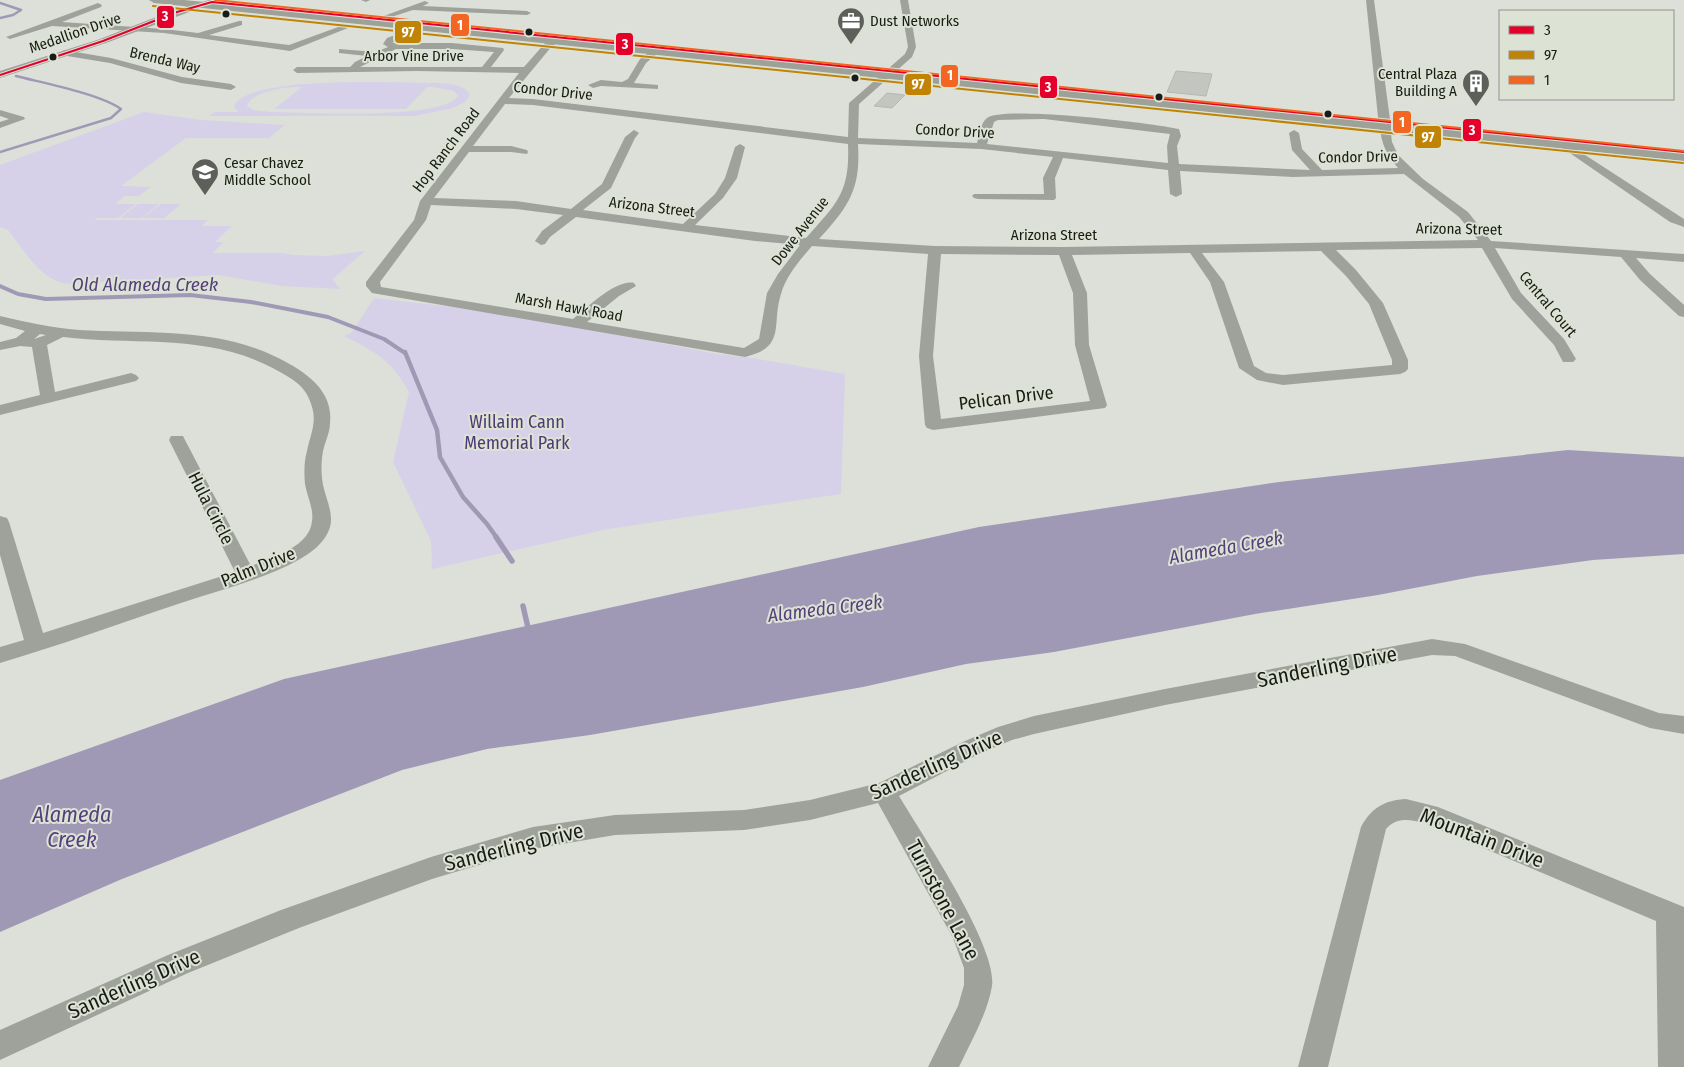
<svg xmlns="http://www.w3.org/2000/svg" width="1684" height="1067" viewBox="0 0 1684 1067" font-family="'Fira Sans Condensed',sans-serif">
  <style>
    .green { fill: #d6d1e8; fill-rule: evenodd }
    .water { fill: #a099b6 }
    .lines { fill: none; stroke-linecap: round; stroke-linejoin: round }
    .stream-far3 { stroke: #a099b6; stroke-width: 2.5 }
    .stream-far2 { stroke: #a099b6; stroke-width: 4 }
    .stream-far1 { stroke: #a099b6; stroke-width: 4.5 }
    .stream { stroke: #a099b6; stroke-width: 5.5 }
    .building { fill: #c3c6c0; stroke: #b6b8b2 }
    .minor { fill: #9fa29b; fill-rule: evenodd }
    .tertiary { fill: #9fa29b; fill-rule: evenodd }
    .secondary { fill: #9da198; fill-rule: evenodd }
    .bus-1-casing { stroke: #dde3d4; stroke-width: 4 }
    .bus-2-casing { stroke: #dde3d4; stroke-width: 4 }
    .bus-3-casing { stroke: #dde3d4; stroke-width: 4 }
    .bus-1 { stroke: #e4002b; stroke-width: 2 }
    .bus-2 { stroke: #c08306; stroke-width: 2 }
    .bus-3 { stroke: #f26522; stroke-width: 2 }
    .bus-dot { fill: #191b16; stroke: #dde3d4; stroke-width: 2 }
    .labels { text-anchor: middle; stroke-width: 4; stroke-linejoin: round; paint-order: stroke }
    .far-poi-label { font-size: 15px; fill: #191b16; stroke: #dde3d4; text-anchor: start }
    .far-street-label { font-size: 15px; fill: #191b16; stroke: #dde3d4 }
    .street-label { font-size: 18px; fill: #191b16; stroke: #dde3d4 }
    .park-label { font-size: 18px; fill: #4f3a77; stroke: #dde3d4 }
    .water-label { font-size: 19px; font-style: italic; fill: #55407d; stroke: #dde3d4 }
    .near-street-label { font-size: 21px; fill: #191b16; stroke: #dde3d4 }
    .near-water-label { font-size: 22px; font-style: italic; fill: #55407d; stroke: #dde3d4 }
    .line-badge { stroke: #dde3d4; stroke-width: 2 }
    .badge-label { font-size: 14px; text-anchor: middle; font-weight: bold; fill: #fff }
  </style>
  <rect width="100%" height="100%" fill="#dce0d8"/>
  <!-- green -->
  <path class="green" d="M439,83C450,84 464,84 470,95L466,101L453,108L415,116H209L215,112H239L234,107C242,74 407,83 439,83ZM302,87L274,109H406L427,87H303H432L454,91L458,96C441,121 303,112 270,112L254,110L247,106C251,91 289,86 302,87Z
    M144,112L201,120L285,125L269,138H186L121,186L151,187L139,196H125L115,204H136L118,218H97L94,220H207L202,226H232L215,242H223L213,253H280L294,255L327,256L365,251L335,277L333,280L340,289L282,286L218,275L70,284C41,282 25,251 8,230L0,227V165Z
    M138,204H159L142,218H120Z
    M161,204H181L164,218H143Z
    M374,298L453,307L551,322L712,353L758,359L845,374L841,494L608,529L432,569L431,541L393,462L409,392C391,360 376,352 344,336L352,332Z"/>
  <!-- water -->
  <path class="water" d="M1568,450L1684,457V554L1593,560L1477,576L1378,595L1255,614L1054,652L966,664L863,687L590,735L487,749L402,770L122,879L0,932V780L284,679L979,527L1279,482Z"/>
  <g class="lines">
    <!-- stream-far3 -->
    <path class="stream-far3" d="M0,3L21,10L13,15L0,18
      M0,152L111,118L121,109C100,94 43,83 16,76"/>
    <!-- stream-far2 -->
    <path class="stream-far2" d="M0,286L18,294L46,299L190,295L251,302L328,317L384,339L405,353"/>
    <!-- stream-far1 -->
    <path class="stream-far1" d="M405,352L437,430L440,457L463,497L487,524L497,538"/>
    <!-- stream -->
    <path class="stream" d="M496,537L512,561
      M523,606L529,632"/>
  </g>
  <!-- building -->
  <path class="building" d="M1176,71L1212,74L1206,96L1167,92Z
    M887,93L905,95L892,108L874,106Z"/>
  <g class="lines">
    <!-- minor -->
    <path class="minor" d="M361,0H370L366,2Z
      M900,0H908L916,47L912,57L859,104L858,138L977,143C979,136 981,122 987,118C1002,105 1154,123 1179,129L1181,136L1177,146L1179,164L1310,170L1292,150L1289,133L1294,130L1299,133L1302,149L1322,170L1398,168C1387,155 1381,144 1380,127L1385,124L1390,127L1392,142L1398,155L1423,179L1468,212L1491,241L1684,254V262L1636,258L1650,274L1684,305V317L1679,316L1640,280L1621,257L1495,248L1521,293L1564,339L1576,359L1573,362H1563L1554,345L1512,299L1482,248L1336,250L1356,270L1383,303L1408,360V369L1405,372L1400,374L1283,385L1257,380L1239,368L1210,282L1190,253L1072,255L1087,293L1089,345L1107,405L1105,408L933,430L927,428L925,425L919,356L928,254L812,246C800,260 786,276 781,294C771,325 787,347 745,357L372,293L366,286V282L414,220L420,201L519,73L417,71L297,73L293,70L297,67H350L355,62L367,56L339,53V49L376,52L388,47L383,44L387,38L421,25L425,27L424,29L392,43H452L503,48L504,50L491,67H524L546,42L562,35L566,37L565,39L552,46L509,98L533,99L848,137L849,103L905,54L908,47ZM396,49H452L494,52L482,67H360ZM505,104L533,105L848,144C850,193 837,203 806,238L695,225L723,198L737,178L745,147L740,144L735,147L725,178L715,194L683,224L583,210L611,188L635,138L639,133L634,130L625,137L602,184L571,209L516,201L434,198L469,152H511L527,154L528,152L527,150L511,146H473ZM1044,119L1170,134L1167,146L1168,163L987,144L994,122L998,120ZM858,144L981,149L1053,157L1043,178L1044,194H974L972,196L974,198L978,199L1054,200L1056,198L1055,178L1063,158L1168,170L1170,194L1176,197L1182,194L1180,171L1293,177L1404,174L1459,217L1478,240L1064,247L935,246L819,239C848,207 861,190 858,144ZM431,205L516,209L563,215L542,231L535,241L541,245L545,244L550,237L576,217L755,241L800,245L778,274L767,293L759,339L744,348L587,322L619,296L636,286L634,283C616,279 587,308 573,319L381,287L380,282L426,220ZM1321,251L1346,276L1369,304L1392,360V365L1283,375L1266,373L1254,366L1224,282L1202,253ZM941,254L1059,255L1073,293L1075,345L1090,401L941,419L933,356Z
      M425,1L429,3L423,6L527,11L531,13L527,15L413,10L382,20L378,18Z
      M98,3L102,5L101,7L62,22L164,29L198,33L239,21H242V25L209,35L289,45L341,26L348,28L290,51L164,33L52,26L10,39L6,37Z
      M64,50L111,58L182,77L231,84L236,87L231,90L181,83L110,63L61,55L60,53Z
      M652,50L659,52L646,63L634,83L658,85V89L601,86L593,88L588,85L601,80L622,82L628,79L640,59Z
      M0,110L24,117L25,119L0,128V122L9,119L0,116Z
      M1565,142L1684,219V227L1670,222L1561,147L1560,145L1561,143Z
      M0,316C26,322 52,328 79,330C144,334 214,327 274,356C301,369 334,388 330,423C330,432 325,442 323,451C321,462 321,474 323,485C326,499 335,516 329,530C324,543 311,553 300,559C263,580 220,590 181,603C121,623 61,645 0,663V647L24,640L0,555V516L7,518L9,522L43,633L235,572L169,440L171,436H183L185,440L251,566C271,558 310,547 312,521C314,509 307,496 305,484C304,473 304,461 307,451C310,435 317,423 312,407C307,388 296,381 280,372C211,332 138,346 63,337L47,345L55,392L131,373L136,375L139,378L136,381L0,415V405L40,395L32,347L20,346L0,350V342L16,338L25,331L0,324ZM40,334L46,335L34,339Z
      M1432,639L1465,644L1659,713L1684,716V734L1650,728L1455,656L1432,655L1165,705L1034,734L1012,740L981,753L899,796C921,833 998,947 992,986C987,1015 971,1041 959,1067H928L958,1006L964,985V968L953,938L878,803L810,820L744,830L615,835L533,849L432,879L299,928L188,973L0,1060V1030L168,955L281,910L431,857L533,827L615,815L744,810L810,800L879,783L965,741L998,727L1034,716L1165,689Z
      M1406,799L1438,807L1684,907V1067H1658L1656,921L1424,823C1410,819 1396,817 1386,829L1328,1067H1298L1361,827C1371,808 1385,800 1406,799Z"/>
    <!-- tertiary -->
    <path class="tertiary" d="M209,0H215L216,2L106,43L0,78V71L100,39L174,10Z
      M1366,0H1374L1391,127L1385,131L1379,127Z"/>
    <!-- secondary -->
    <path class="secondary" d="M149,0H184L1684,153V161L154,3Z"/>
    <!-- bus-1 casing -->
    <g class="bus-1-casing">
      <path id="bus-1" d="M0,75L103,41L177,12L212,2L1684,152"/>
    </g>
    <!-- bus-2 casing -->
    <g class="bus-2-casing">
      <path id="bus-2" d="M153,6L1683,163"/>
    </g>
    <!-- bus-3 casing -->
    <g class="bus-3-casing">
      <path id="bus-3" d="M215,0L1684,151"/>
    </g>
    <!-- bus-1 -->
    <use href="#bus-1" class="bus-1"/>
    <!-- bus-2 -->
    <use href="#bus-2" class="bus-2"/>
    <!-- bus-3 -->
    <use href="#bus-3" class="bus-3"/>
  </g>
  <!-- icons -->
  <defs>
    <g id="office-pin" transform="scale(1.4375)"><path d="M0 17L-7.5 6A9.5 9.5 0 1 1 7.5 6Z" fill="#5d605a" stroke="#dde3d4"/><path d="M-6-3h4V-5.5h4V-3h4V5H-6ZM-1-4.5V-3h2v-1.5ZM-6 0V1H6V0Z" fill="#fff"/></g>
    <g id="building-pin" transform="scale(1.4375)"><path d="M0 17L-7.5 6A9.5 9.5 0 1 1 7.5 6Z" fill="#5d605a" stroke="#dde3d4"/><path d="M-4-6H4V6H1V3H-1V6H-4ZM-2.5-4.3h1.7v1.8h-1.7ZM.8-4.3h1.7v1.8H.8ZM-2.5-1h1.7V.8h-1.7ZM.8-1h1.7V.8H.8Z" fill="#fff"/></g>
    <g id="school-pin" transform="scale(1.4375)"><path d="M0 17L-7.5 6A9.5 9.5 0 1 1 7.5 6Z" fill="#5d605a" stroke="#dde3d4"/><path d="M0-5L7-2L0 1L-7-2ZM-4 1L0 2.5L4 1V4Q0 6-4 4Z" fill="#fff"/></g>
  </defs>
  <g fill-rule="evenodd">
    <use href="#office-pin" x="851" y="21"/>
    <use href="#building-pin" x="1476" y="83"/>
    <use href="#school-pin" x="205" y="172"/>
  </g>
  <!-- markers -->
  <g class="bus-dot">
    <circle cx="226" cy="14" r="4.5"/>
    <circle cx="529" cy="32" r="4.5"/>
    <circle cx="53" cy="57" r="4.5"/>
    <circle cx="855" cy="78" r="4.5"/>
    <circle cx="1159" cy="97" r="4.5"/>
    <circle cx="1328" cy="114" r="4.5"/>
  </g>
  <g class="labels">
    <!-- far-poi labels -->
    <g class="far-poi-label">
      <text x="870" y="26">Dust Networks</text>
      <text x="1457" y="79" text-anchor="end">Central Plaza<tspan x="1457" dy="17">Building A</tspan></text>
      <text x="224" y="168">Cesar Chavez<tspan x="224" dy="17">Middle School</tspan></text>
    </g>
    <!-- far-street labels -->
    <g class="far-street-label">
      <text transform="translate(75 33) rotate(-19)" y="5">Medallion Drive</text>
      <text x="414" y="61">Arbor Vine Drive</text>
      <text transform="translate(165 60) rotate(13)" y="5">Brenda Way</text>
      <text transform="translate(553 91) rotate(6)" y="5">Condor Drive</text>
      <text transform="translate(955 131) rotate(3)" y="5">Condor Drive</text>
      <text transform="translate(446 150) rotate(-53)" y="5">Hop Ranch Road</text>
      <text transform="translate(1358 157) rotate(-1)" y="5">Condor Drive</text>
      <text transform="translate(652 207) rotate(7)" y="5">Arizona Street</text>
      <text transform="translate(1459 229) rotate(1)" y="5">Arizona Street</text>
      <text transform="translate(800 231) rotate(-52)" y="5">Dowe Avenue</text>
      <text x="1054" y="240">Arizona Street</text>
      <text transform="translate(1548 304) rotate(50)" y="5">Central Court</text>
      <text transform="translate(569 307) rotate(10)" y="5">Marsh Hawk Road</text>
    </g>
    <!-- street labels -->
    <g class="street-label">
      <text transform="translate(1006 398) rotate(-7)" y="6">Pelican Drive</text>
      <text transform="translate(211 508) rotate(63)" y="6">Hula Circle</text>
      <text transform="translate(258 567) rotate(-22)" y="6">Palm Drive</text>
    </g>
    <!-- park labels -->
    <g class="park-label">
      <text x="517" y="428">Willaim Cann<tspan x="517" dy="21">Memorial Park</tspan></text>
    </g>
    <!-- water labels -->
    <g class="water-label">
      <text x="145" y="291">Old Alameda Creek</text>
      <text transform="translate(1226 547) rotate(-10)" y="7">Alameda Creek</text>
      <text transform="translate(825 608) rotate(-7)" y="7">Alameda Creek</text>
    </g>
    <!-- near-street labels -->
    <g class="near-street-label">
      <text transform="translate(1327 667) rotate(-11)" y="7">Sanderling Drive</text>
      <text transform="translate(936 765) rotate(-24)" y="7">Sanderling Drive</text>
      <text transform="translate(1482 838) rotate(21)" y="7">Mountain Drive</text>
      <text transform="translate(514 847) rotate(-14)" y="7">Sanderling Drive</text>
      <text transform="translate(943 900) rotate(62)" y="7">Turnstone Lane</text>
      <text transform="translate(134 984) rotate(-24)" y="7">Sanderling Drive</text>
    </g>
    <!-- near-water labels -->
    <g class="near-water-label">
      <text x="72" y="822">Alameda<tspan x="72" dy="25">Creek</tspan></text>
    </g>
  </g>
  <g class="line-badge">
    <rect x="156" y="5" width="19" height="24" rx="5" fill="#e4002b"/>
    <rect x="450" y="13" width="20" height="24" rx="5" fill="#f26522"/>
    <rect x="394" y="20" width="28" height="24" rx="5" fill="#c08306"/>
    <rect x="615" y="32" width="19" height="24" rx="5" fill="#e4002b"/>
    <rect x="940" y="64" width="19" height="24" rx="5" fill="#f26522"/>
    <rect x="904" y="73" width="28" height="23" rx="5" fill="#c08306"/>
    <rect x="1039" y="75" width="19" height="24" rx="5" fill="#e4002b"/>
    <rect x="1392" y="110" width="20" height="24" rx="5" fill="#f26522"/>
    <rect x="1462" y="118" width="20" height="24" rx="5" fill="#e4002b"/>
    <rect x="1414" y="125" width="28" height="24" rx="5" fill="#c08306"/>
  </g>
  <g class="badge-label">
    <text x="165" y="21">3</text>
    <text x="460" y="30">1</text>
    <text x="408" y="37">97</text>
    <text x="625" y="49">3</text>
    <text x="950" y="80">1</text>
    <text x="918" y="89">97</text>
    <text x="1048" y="92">3</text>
    <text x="1402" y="127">1</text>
    <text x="1472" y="135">3</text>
    <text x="1428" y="142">97</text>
  </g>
  <!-- legend -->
  <rect x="1499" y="10" width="175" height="90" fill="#dde3d4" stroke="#8f9388"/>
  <rect x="1509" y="26" width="25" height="8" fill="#e4002b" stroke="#8f9388"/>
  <text x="1544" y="35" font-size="15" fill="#191b16">3</text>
  <rect x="1509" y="51" width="25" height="8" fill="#c08306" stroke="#8f9388"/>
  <text x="1544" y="60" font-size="15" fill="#191b16">97</text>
  <rect x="1509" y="76" width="25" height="8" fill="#f26522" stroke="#8f9388"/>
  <text x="1544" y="85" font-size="15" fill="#191b16">1</text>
</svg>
